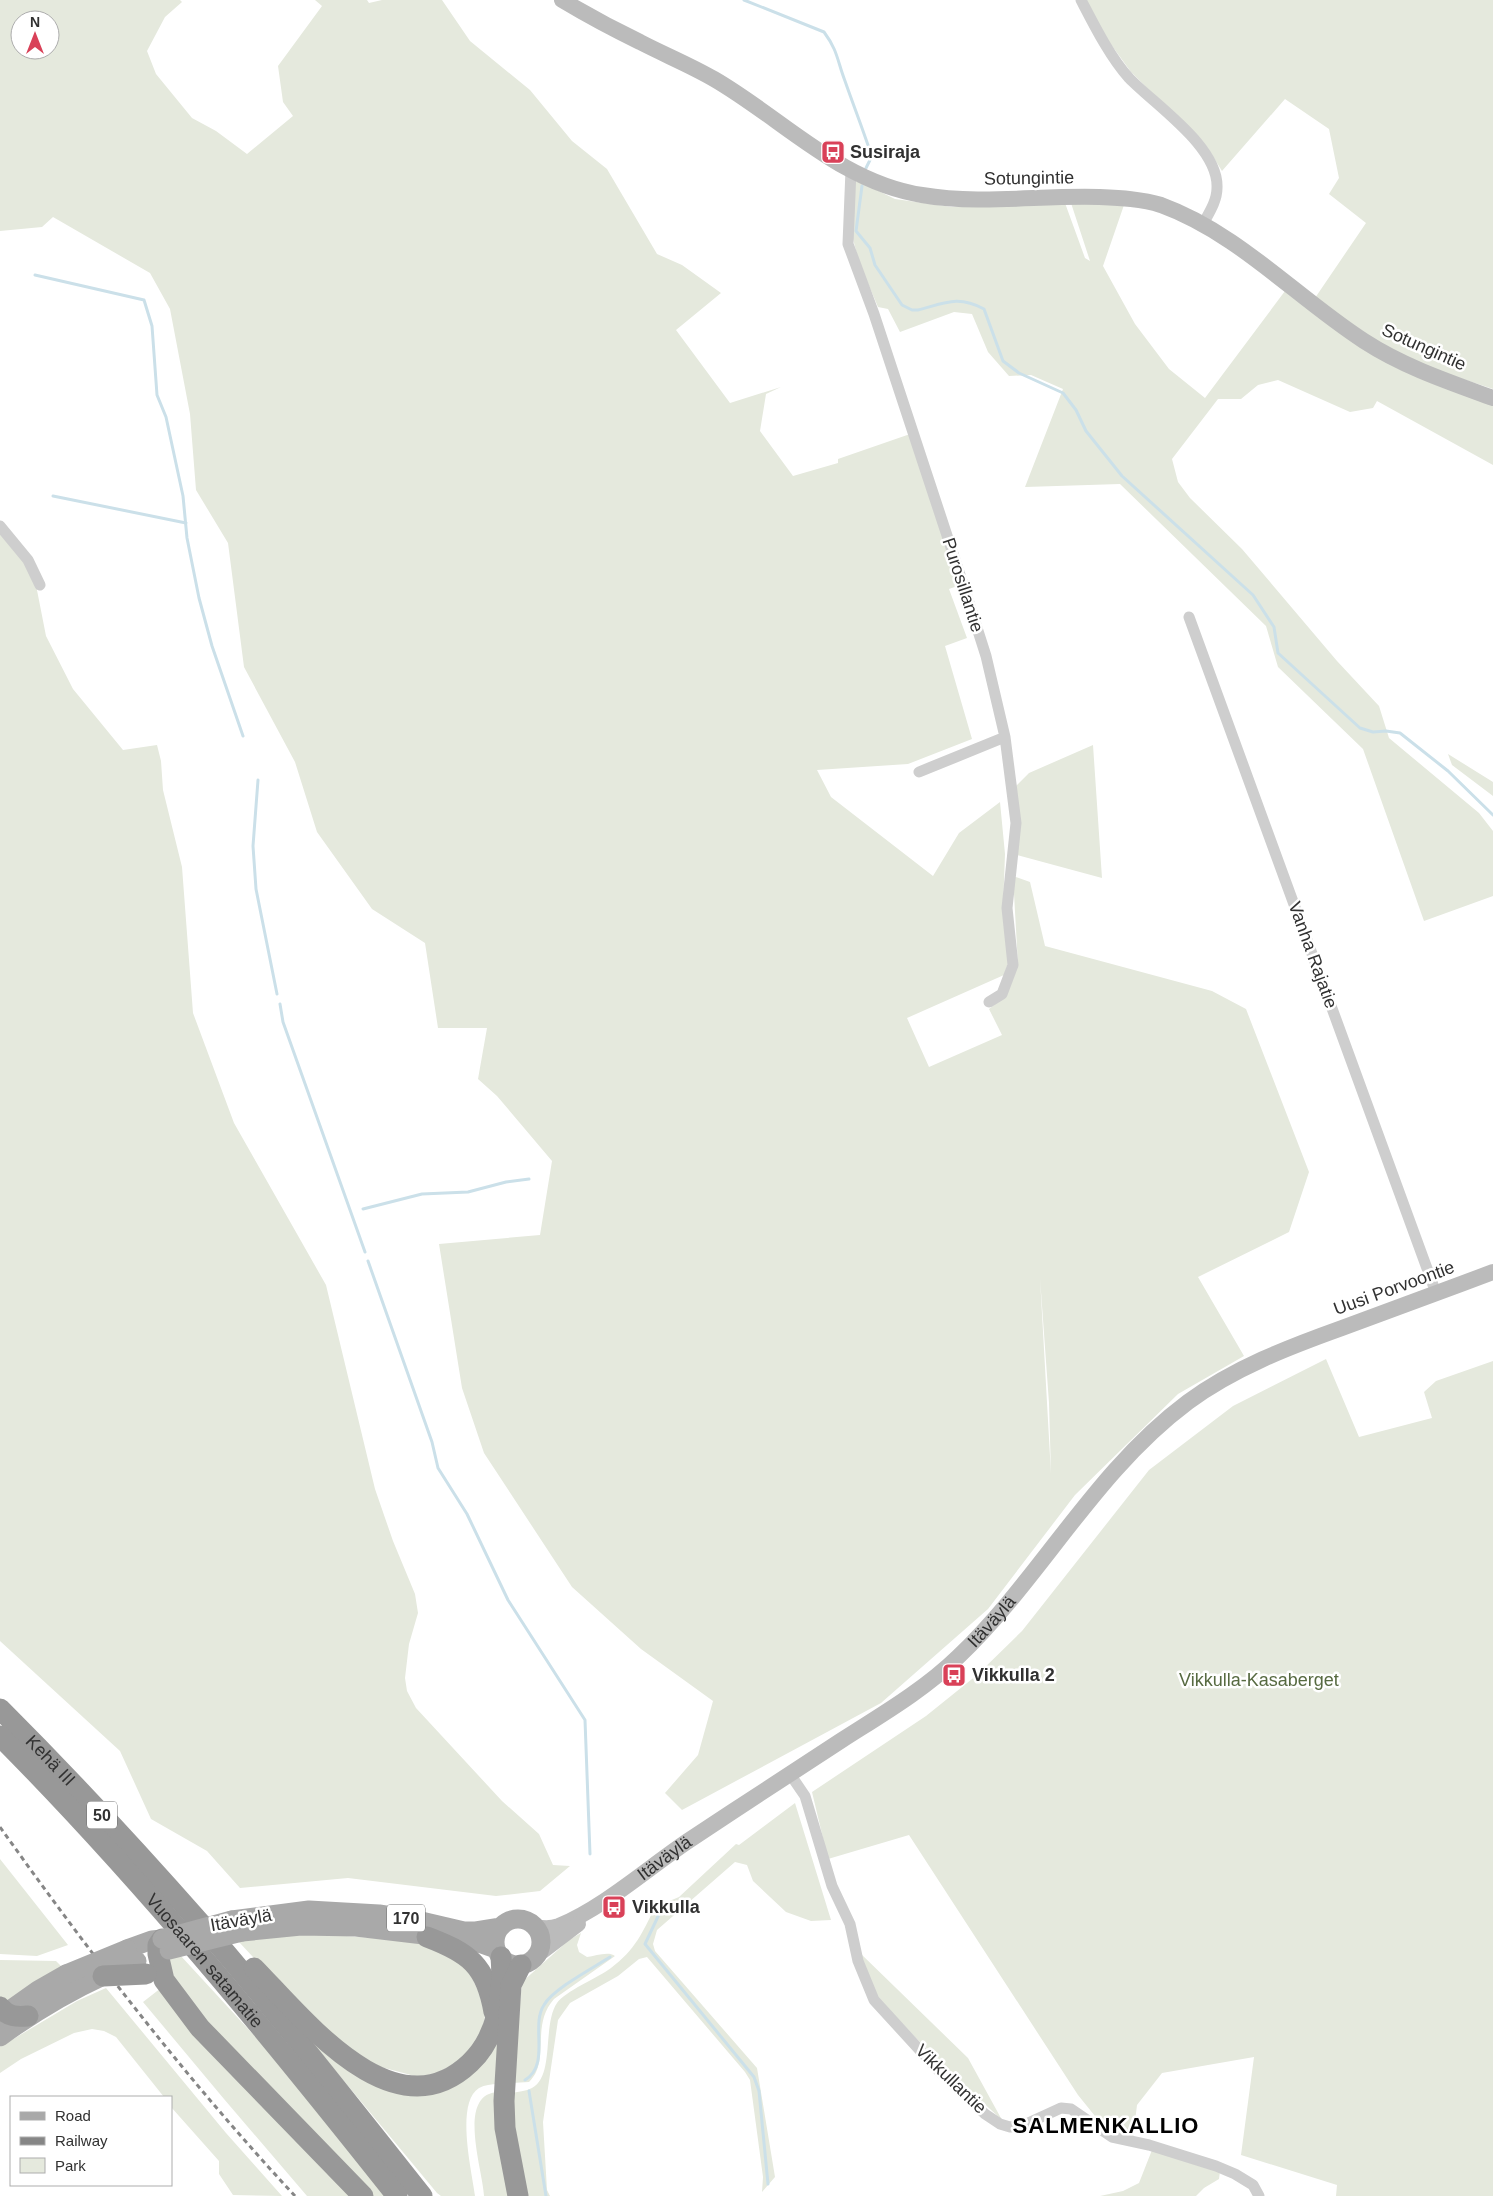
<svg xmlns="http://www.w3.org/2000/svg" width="1493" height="2196" viewBox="0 0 1493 2196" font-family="Helvetica,sans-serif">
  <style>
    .green { fill: #e5e9dd; fill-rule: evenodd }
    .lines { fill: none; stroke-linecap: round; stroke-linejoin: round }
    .stream { stroke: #cbe0e9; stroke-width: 3 }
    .street { stroke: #cecece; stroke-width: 11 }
    .secondary { stroke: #bbb; stroke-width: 16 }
    .primary { stroke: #a9a9a9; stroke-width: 19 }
    .highway { stroke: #989898; stroke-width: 21 }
    .rail { stroke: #868686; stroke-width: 3; stroke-dasharray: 5 4; stroke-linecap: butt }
    .primary-bridge { stroke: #a9a9a9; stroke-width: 19 }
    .highway-bridge { stroke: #989898; stroke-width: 21 }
    .labels { text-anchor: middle; stroke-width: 5; stroke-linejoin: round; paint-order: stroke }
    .shield { fill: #fff; stroke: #6f6f6f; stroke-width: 1 }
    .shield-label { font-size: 16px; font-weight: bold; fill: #313131 }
    .poi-label { font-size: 18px; font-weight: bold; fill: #313131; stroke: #fff; text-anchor: start }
    .street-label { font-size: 18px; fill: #313131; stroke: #fff }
    .park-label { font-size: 18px; fill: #576a41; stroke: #fff }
    .district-label { font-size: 22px; font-weight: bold; letter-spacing: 1px; fill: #000; stroke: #fff }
  </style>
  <rect width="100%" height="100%" fill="#fff"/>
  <!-- green -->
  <path class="green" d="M0,0H180L182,2L165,17L147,51L156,74L192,118L216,131L247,154L293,116L283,102L278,66L322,6L315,0H367L369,3L382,0H442L470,41L530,90L572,141L607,169L657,254L682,265L721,293L676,330L730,403L781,387L766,394L760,431L793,476L838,463V459L913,433L963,584L949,589L967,638L945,646L972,739L908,764L817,770L831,797L933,876L959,833L1000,802L1005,854L1003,908L1008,963L1004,975L907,1018L929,1067L1002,1035L989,1009L1004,997L1018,965L1013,876L1030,882L1045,946L1212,991L1246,1009L1309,1172L1289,1232L1198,1277L1244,1356L1178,1394L1075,1495L988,1609L881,1703L682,1810L665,1793L698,1755L713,1701L641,1649L572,1587L484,1453L462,1388L439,1244L540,1235L552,1161L497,1096L478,1079L487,1028H438L425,943L372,909L317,832L295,762L244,667L228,543L196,490L190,414L170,309L150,273L53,217L42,227L0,231ZM20,20H50V50H20ZM1040,1278L1049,1403L1051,1474Z
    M1086,0H1493V389L1445,373L1388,349L1315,298L1366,223L1329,194L1339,178L1329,129L1285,99L1222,171L1207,147L1131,72L1102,32Z
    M858,181L895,199L952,207L1065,203L1085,258L1090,261L1071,203L1124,205L1103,266L1135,324L1169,369L1205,398L1285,291L1493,404V465L1377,401L1373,408L1350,412L1278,380L1258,385L1241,399H1218L1172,459L1178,482L1190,498L1242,549L1337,661L1379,706L1389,738L1479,813L1493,831V896L1424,921L1363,749L1278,667L1266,626L1120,484L1025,487L1063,389L1031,375L1009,376L988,352L972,314L954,312L900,332L888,309L878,307L859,262L852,235L854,183Z
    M0,534L25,563L36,585L46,636L73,689L123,750L157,745L161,761L163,790L182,867L193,1013L234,1123L326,1285L375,1489L393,1541L415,1594L418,1613L409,1644L405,1678L407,1691L416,1708L502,1801L539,1834L553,1865L570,1866L540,1891L496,1896L348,1878L240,1888L207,1851L151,1819L120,1751L0,1641Z
    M1093,745L1102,878L1017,855L1016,786L1029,773Z
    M1448,754L1493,782V796L1452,765Z
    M1326,1359L1359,1437L1432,1418L1424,1392L1436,1381L1493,1361V2196H1336L1337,2185L1241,2155L1254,2057L1162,2073L1137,2105L1133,2138L1103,2126L1078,2095L909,1835L828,1859L812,1792L926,1716L977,1675L1022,1631L1149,1470L1233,1406Z
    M795,1803L831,1920L811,1921L786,1912L753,1881L747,1865L735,1862L657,1930L653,1944L655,1951L757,2068L775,2177L762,2192L763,2177L750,2080L745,2072L647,1957L639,1959L618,1976L570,2003L558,2020L543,2122L547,2190L550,2196H524L510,2093C518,2092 526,2091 532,2088C555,2076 542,2025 557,2003C564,1992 599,1977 611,1968C635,1950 643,1932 655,1907L679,1897L736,1844L739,1845Z
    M0,1859L68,1945L37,1956L0,1954Z
    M581,1933L577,1945L579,1952L587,1957C596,1956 608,1951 615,1956L554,1999C530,2026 551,2061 529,2082L512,2083L522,1982L569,1940Z
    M320,1934L399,1940L427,1945L462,1958L486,2006L484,2023L472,2054L426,2079L362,2062L283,1989L239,1942L264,1937Z
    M859,1952L968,2058L1002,2120L941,2064L878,1998Z
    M180,1955L297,2082L385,2196H371L221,2038L182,1991L164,1959Z
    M0,1960L56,1961L64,1969L7,2004L0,2000Z
    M106,1988L226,2133L282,2196L233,2195L219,2174V2161L171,2107V2097H164L116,2037L104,2031L92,2029L74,2033L21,2059L0,2073V2047L77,2001Z
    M161,1988L352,2196H307L224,2099L143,2002Z
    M290,2016L331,2053L442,2090C472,2076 478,2066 497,2039L498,2084C491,2084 485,2085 479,2088C455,2103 472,2172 475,2196H441L437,2193Z
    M498,2092L513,2196H484C483,2170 456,2094 498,2092Z
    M1152,2150L1220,2171L1219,2179L1204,2188L1196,2196H1100L1123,2191L1139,2183Z"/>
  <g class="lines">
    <!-- stream -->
    <path class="stream" d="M744,0L824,32C838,51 837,60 845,81C853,104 862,127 870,151V160L866,168
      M862,186L856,231L870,248L875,265L902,305L912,310H918C945,303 958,295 984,309L1003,361L1019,373L1063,393L1076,410L1086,431L1122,476L1253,595L1274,627L1278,653L1360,728L1373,732L1386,731L1400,733L1448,771L1493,815
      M35,275L144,300L152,326L157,395L166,417L183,496L187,538L199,598L212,646L243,736
      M53,496L186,523
      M258,780L253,846L256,889L277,994
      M280,1004L283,1022L365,1252
      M363,1209L422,1194L468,1192L506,1182L529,1179
      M368,1261L432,1442L438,1468L467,1514L508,1600L585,1720L590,1854
      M662,1908L645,1944L754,2077L759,2091L768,2184
      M525,2080C551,2064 530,2026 544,2005C553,1989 593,1968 610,1957
      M529,2091L546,2196"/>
    <!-- street -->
    <path class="street" d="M1081,0C1094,25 1110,57 1129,78C1156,106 1219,147 1217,188C1217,201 1209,213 1203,224
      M851,170L848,244L874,314L963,584L986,656L1005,737L1016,823L1007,908L1013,965L1002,994L989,1002
      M0,526L28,560L40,585
      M1189,617L1436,1293
      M919,772L1005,737
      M790,1774L805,1796L832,1886L850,1924L858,1961L874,2000L938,2070L985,2114L1000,2124L1010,2127L1024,2125L1061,2108L1071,2109L1112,2137L1149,2145L1216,2166L1235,2174L1253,2185L1259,2196"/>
    <!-- secondary -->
    <g class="secondary">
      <path d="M562,0C587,15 613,29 640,42C665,55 690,65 714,79C783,119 840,182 922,195C981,205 1041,195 1099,197C1120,198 1142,199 1161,205C1238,233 1296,297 1364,341C1404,367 1449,382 1493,398"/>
      <path id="s1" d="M536,1927C544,1929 551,1929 559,1926C603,1908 648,1868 688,1841C739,1807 790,1774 842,1740C881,1715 924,1690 958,1657C1041,1578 1094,1472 1188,1402C1234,1368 1289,1347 1342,1328C1393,1309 1443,1291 1493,1272"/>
      <path d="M536,1956L578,1924"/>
    </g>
    <!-- primary -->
    <path class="primary" d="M495 1942a23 23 0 1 1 46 0a23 23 0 1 1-46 0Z
      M232,1920L309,1910L379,1914L417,1920L464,1931H476L501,1927
      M242,1932L301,1926L356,1927L449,1938L482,1944L496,1949
      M127,1949L152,1940L162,1939
      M0,2017L38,1990L66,1974
      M0,2037C33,2013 66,1993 103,1976"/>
    <!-- highway -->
    <g class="highway">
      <path id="s2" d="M0,1709C69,1778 136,1850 201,1924C277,2012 349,2104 422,2196"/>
      <path id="s3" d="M0,1736C143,1880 271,2037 397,2196"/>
      <path d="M427,1937C469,1953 486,1965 494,2012"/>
      <path d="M162,1939L158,1945V1954L164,1980L200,2028L363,2196"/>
      <path d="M254,1968C304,2019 394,2135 470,2063C498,2037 504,1993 501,1957"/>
      <path d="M0,2007C8,2017 17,2017 28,2016"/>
      <path d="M518,2196L505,2128L504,2101L511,1985L521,1965"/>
    </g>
    <!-- rail -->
    <path class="rail" d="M0,1827C91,1955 188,2081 295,2196"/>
    <!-- primary-bridge -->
    <path class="primary-bridge" d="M162,1939L232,1920
      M169,1950L242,1932
      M66,1974L127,1949
      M106,1974L137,1961"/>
    <!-- highway-bridge -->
    <path class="highway-bridge" d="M103,1976L146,1974"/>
  </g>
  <!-- icons -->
  <defs>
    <g id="bus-square" transform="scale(1.25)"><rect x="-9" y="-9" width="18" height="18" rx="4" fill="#d94158" stroke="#fff"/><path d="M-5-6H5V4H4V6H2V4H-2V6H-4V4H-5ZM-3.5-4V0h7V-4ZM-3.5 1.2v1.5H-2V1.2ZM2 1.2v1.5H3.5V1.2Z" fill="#fff"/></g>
  </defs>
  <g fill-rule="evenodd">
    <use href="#bus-square" x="833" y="152"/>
    <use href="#bus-square" x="954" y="1675"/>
    <use href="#bus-square" x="614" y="1907"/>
  </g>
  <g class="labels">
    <!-- shield labels -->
    <g class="shield">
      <rect x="87" y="1801.5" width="30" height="27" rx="4"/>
      <rect x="387" y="1904.5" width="38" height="27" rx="4"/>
    </g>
    <g class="shield-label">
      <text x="102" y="1821">50</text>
      <text x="406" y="1924">170</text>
    </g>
    <!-- poi labels -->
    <g class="poi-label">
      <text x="850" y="158">Susiraja</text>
      <text x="972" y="1681">Vikkulla 2</text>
      <text x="632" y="1913">Vikkulla</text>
    </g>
    <!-- street labels -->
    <g class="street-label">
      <text transform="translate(1029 178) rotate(-1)" y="6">Sotungintie</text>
      <text transform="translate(1424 347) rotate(24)" y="6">Sotungintie</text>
      <text transform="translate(963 585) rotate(72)" y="6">Purosillantie</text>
      <text transform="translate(1313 955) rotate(70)" y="6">Vanha Rajatie</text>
      <text transform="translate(1394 1288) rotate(-20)" y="6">Uusi Porvoontie</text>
      <text dy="6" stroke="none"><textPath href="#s1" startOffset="554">Itäväylä</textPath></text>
      <text dy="6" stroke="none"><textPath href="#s2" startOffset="72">Kehä III</textPath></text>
      <text dy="6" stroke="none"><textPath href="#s1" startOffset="149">Itäväylä</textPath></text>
      <text transform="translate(241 1920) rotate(-10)" y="6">Itäväylä</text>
      <text dy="6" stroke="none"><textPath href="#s3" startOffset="304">Vuosaaren satamatie</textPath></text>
      <text transform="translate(951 2079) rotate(44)" y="6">Vikkullantie</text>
    </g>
    <!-- park labels -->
    <g class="park-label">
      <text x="1259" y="1686">Vikkulla-Kasaberget</text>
    </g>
    <!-- district labels -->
    <g class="district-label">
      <text x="1106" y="2133">SALMENKALLIO</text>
    </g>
  </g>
  <!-- legend -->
  <rect x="10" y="2096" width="162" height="90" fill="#ffffff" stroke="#adadad"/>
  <rect x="20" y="2112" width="25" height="8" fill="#a9a9a9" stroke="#adadad"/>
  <text x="55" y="2121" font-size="15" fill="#313131">Road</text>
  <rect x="20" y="2137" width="25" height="8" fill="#868686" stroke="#adadad"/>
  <text x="55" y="2146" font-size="15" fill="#313131">Railway</text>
  <rect x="20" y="2158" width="25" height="15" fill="#e5e9dd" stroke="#adadad"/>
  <text x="55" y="2171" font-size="15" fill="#313131">Park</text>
  <!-- north arrow -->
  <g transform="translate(35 35)"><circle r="24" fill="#ffffff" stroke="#adadad"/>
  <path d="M0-4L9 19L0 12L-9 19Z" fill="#d94158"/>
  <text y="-8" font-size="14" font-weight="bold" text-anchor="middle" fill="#313131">N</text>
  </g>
</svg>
